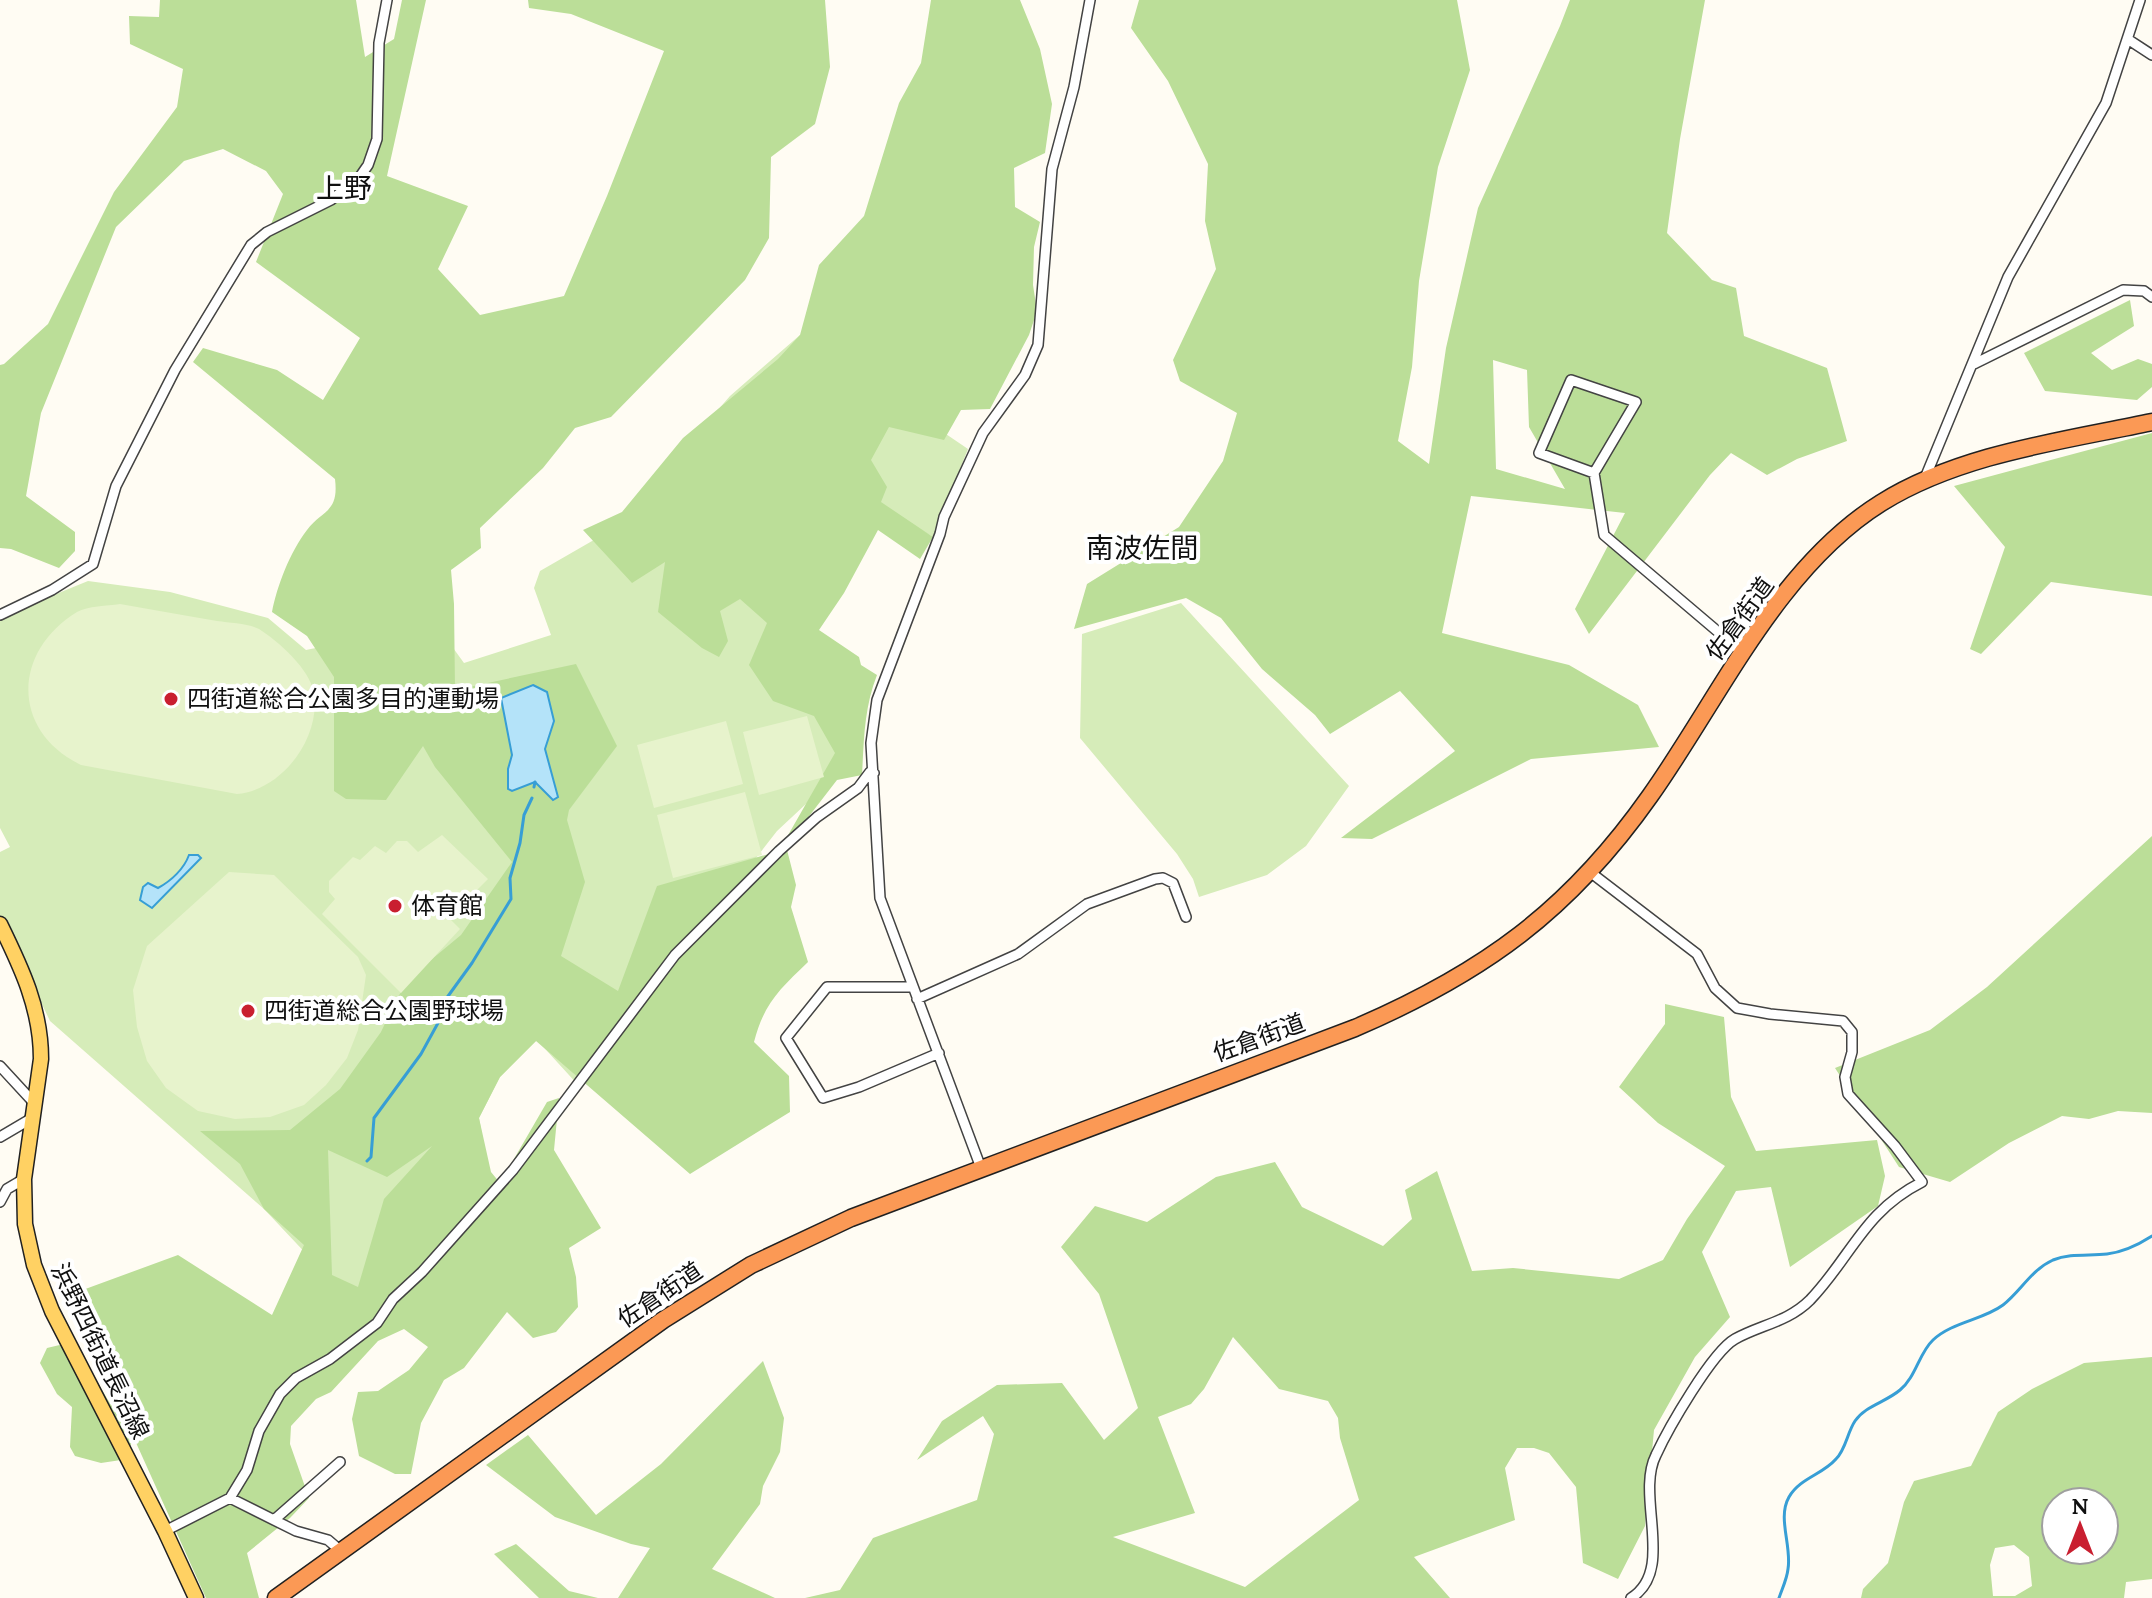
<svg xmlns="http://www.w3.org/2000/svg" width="2152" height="1598" viewBox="0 0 2152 1598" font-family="Lora,'Noto Sans JP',serif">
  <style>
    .green { fill: #d6ecb9 }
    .forest { fill: #bbde98; fill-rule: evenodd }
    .pitch { fill: #e7f3cc }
    .water { fill: #b4e3f9; stroke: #379ed5; stroke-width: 2 }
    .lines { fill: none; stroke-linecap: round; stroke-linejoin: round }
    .stream { stroke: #379ed5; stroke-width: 3 }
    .street-casing { stroke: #434343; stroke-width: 12 }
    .primary-casing { stroke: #212121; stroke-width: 17 }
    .highway-casing { stroke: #212121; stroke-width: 19 }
    .street { stroke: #fff; stroke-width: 9 }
    .primary { stroke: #ffd163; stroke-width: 14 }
    .highway { stroke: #fb9955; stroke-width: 16 }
    .poi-dot { fill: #c91f30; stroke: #fff; stroke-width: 3 }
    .labels { text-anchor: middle; stroke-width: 8; stroke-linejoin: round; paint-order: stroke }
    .street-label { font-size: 24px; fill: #101010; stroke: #fff }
    .poi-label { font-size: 24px; fill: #101010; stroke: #fff; text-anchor: start }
    .quarter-label { font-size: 28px; fill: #101010; stroke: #fff }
  </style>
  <rect width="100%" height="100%" fill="#fffcf3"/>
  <!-- green -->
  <path class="green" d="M800,335L968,449L933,537L886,509L797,636L851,762L777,831L579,1086L537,1040L500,1077L479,1118L492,1189L361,1312L264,1209L50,1021L0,916V852L10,847L0,828V617L88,581L170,592L268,618L306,650L435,623L464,663L551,635L534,588L540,571L672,495L690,442L730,396Z
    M1181,603L1349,786L1306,846L1267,875L1199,897L1193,879L1177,854L1080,738L1082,634Z"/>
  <!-- forest -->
  <path class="forest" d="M160,0H356L365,57L394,39L402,0H426L387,176L468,206L438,269L480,315L564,296L607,196L664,51L571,14L529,8L528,0H825L830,67L815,124L771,157L769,238L745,280L611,417L575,428L543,468L480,528L481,548L451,570L454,604L455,690L576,664L617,746L569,810L567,820L585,882L561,956L618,991L657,886L779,851L835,753L814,716L773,701L749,665L767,623L740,599L720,611L728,641L719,657L702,648L658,612L665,562L632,583L583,530L622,512L683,438L778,359L800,335L819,265L864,216L899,103L921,63L931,0H1020L1040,49L1052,104L1045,153L1014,168L1015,207L1040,222L1034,247L1033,285L1037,311L1029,335L990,409L961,410L944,440L889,427L871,460L887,487L881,502L933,537L920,559L878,530L844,593L819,630L859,657L861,665L877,675C864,708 864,740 862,775L837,780L786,846L796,885L791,907L808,962C780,989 764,1003 754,1042L789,1076L790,1112L690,1174L536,1041L500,1077L479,1118L491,1172L500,1183L547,1102L559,1098L554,1150L601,1228L569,1248L576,1277L578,1307L556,1332L533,1338L507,1312L464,1368L444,1380L421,1423L411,1474H395L359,1456L352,1419L358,1392L378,1391L409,1370L428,1347L404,1329L378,1341L331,1392L316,1399L291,1426L290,1444L309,1498L290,1518L247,1553L259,1598H206L133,1436L130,1448L121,1460L101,1463L75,1456L70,1447L72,1407L57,1394L40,1363L47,1348L68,1343C94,1369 107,1404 130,1432L69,1295L178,1255L272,1315L304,1245L264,1209L240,1164L200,1131L290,1130L340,1089L381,1032L397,998L414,974L461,935L512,862L435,767L423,746L386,800L346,799L334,791V677L307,636L272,612C277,586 290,552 307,530C323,509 339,513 335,479L193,362L203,348L277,370L323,400L360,338L256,262L283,194L266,171L223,149L184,161L116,227L41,413L26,496L75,532V551L59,568L11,549L0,548V365L4,364L48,324L114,192L177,107L183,69L130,44L129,16L159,17ZM432,1146L384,1199L358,1287L332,1275L328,1150L387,1177Z
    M1139,0H1457L1470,70L1438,167L1419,281L1412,367L1398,441L1429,464L1446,348L1478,208L1560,26L1570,0H1705L1680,139L1667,233L1712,280L1736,288L1744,336L1827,368L1847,441L1797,459L1767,475L1731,453L1710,475L1589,634L1575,609L1625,513L1471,496L1442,633L1569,665L1638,705L1659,747L1531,759L1372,839L1341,838L1455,751L1400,691L1330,734L1315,715L1262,669L1221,618L1186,598L1074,629L1087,584L1179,527L1223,461L1237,413L1180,381L1173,360L1216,269L1205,221L1208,164L1168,81L1131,28ZM1493,360L1527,370L1529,427L1565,489L1496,469Z
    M2130,300L2134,326L2091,353L2112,370L2138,359L2152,364V387L2137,400L2045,391L2024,353Z
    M2152,433V596L2051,582L1981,654L1970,649L2005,547L1954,486Z
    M2152,836V1113L2118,1111L2089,1119L2062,1116L2009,1143L1950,1182L1899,1167L1835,1068L1930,1030L1987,987Z
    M1665,1004L1724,1017L1731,1097L1756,1151L1877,1140L1885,1176L1878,1206L1790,1267L1771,1187L1736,1191L1702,1252L1730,1317L1695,1357L1654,1430L1645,1526L1618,1579L1583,1563L1576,1487L1549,1453L1534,1448H1517L1505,1468L1515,1520L1414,1557L1450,1598H805L840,1590L873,1538L977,1500L994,1434L983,1416L917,1460L942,1421L997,1385L1062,1383L1104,1440L1138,1408L1099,1294L1061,1247L1095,1206L1147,1222L1216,1177L1275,1162L1302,1207L1383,1246L1412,1219L1405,1190L1437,1171L1472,1271L1513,1268L1619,1279L1663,1260L1687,1219L1725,1166L1658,1123L1619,1087L1665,1024ZM1233,1337L1279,1389L1328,1401L1338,1418L1340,1438L1359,1500L1245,1587L1113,1537L1195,1513L1158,1417L1191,1404L1204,1389Z
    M2152,1357V1579L2126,1582L2124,1598H1861L1863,1589L1888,1563L1904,1502L1914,1481L1971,1466L1998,1412L2032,1389L2084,1363ZM2056,1502H2104V1550H2056ZM2014,1545L2029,1557L2032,1586L2015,1596H1993L1990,1565L1995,1548Z
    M763,1361L784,1418L780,1452L763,1486L760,1504L712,1569L775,1598H618L650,1548L631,1544L555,1517L486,1465L528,1435L596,1515L661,1464Z
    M516,1544L569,1591L598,1598H539L494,1554Z"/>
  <!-- pitch -->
  <path class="pitch" d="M120,604C152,610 184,615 217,621C230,623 247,623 259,629C278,641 310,669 314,693C321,738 282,790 237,794L81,765C11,731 12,652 77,612C88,606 107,606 120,604Z
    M807,716L824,777L759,795L743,732Z
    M726,721L743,784L654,808L637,745Z
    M745,792L762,855L673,878L657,815Z
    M442,835L488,879L449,918L460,929L401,993L322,914L335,899L329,892V881L353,857L360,860L375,846L386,853L397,841H407L418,852Z
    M229,872L274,875L358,957L366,975L358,1030L347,1058L326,1085L304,1105L270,1117L235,1119L198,1111L166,1088L147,1061L137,1027L133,990L147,946Z"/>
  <!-- water -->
  <path class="water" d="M533,685L547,692L554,721L545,749L558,797L553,800L535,782L512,791L508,789V769L512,755L501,698Z
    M189,855H198L201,858L152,908L140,900L143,887L148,883L158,888C171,881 184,869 189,855Z"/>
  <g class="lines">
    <!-- stream -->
    <path class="stream" d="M534,787L535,782
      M367,1161L371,1157L374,1118L421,1054L438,1023V1010L472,963L511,899L510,878L520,843L524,815L532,798
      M1779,1598C1782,1589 1787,1579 1788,1569C1792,1546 1777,1518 1789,1497C1800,1478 1822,1475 1836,1459C1846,1449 1847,1433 1855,1421C1865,1406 1886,1402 1900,1390C1916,1377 1919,1353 1933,1340C1952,1322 1983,1320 2003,1305C2021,1291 2031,1270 2053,1260C2070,1253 2089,1256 2107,1254C2124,1252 2138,1245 2152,1236"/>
    <!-- street casing -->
    <g class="street-casing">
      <path id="street" d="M2129,40L2152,55
        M1974,364L2123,290L2144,291L2152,297
        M1571,380L1636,402L1594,473L1539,453Z
        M1594,473L1604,535L1743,653
        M1925,478L2008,277L2106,103L2140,0
        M0,615L52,590L93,564L116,486L175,370L251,245L267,232L331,200L359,178L368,165L377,139L379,43L387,0
        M1590,872L1697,954L1715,988L1737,1008L1770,1014L1843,1021L1852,1032V1052L1845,1077L1848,1094L1895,1146L1922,1182C1863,1212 1852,1256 1810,1300C1788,1322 1760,1325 1735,1339C1712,1352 1668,1429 1656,1455C1635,1496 1676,1570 1631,1598
        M911,987H827L786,1038L823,1098L859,1087L939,1053
        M917,999L1018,954L1087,904L1155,879L1163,878L1173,883L1186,917
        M0,1066L35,1104
        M0,1137L34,1117
        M981,1168L880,898L871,743L877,700L940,534L944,517L983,433L1025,375L1038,345L1052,169L1074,87L1090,0
        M0,1202L7,1189L24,1179
        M230,1498L296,1531L328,1540L342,1552
        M274,1520L340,1462
        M165,1531L230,1498L247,1470L259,1431L280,1394L296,1378L330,1359L377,1323L393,1299L422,1272L513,1170L675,955L779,851L817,817L858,788L870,772L874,773"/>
    </g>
    <!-- primary casing -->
    <g class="primary-casing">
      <path id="primary" d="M0,924C22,969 41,1009 41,1059L24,1179L25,1224L34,1265L52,1311L165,1531L196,1598"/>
    </g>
    <!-- highway casing -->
    <g class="highway-casing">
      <path id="highway" d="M276,1598L663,1320L751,1265L851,1218L1355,1028C1483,973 1569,911 1650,796C1719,699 1777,568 1881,503C1959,454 2062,441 2152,422"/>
    </g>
    <!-- street -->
    <use href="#street" class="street"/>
    <!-- primary -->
    <use href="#primary" class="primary"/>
    <!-- highway -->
    <use href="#highway" class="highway"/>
  </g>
  <!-- markers -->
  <g class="poi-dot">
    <circle cx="171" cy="699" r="8"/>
    <circle cx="395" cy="906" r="8"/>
    <circle cx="248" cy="1011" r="8"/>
  </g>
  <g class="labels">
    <!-- street labels -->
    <g class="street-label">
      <text transform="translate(1740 619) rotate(-54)" y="8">佐倉街道</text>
      <text transform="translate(1259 1038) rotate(-20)" y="8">佐倉街道</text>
      <text transform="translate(660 1295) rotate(-34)" y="8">佐倉街道</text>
      <text transform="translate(100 1351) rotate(64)" y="8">浜野四街道長沼線</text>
    </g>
    <!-- poi labels -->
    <g class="poi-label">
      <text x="187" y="707">四街道総合公園多目的運動場</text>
      <text x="411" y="914">体育館</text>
      <text x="264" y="1019">四街道総合公園野球場</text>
    </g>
    <!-- quarter labels -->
    <g class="quarter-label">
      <text x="344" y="198">上野</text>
      <text x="1142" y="558">南波佐間</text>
    </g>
  </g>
  <!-- north arrow -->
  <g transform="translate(2080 1526)"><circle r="38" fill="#ffffff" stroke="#9f9f9f" stroke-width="2"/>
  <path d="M0-6L14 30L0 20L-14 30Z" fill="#c91f30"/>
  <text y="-12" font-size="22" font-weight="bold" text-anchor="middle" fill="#101010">N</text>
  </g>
</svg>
